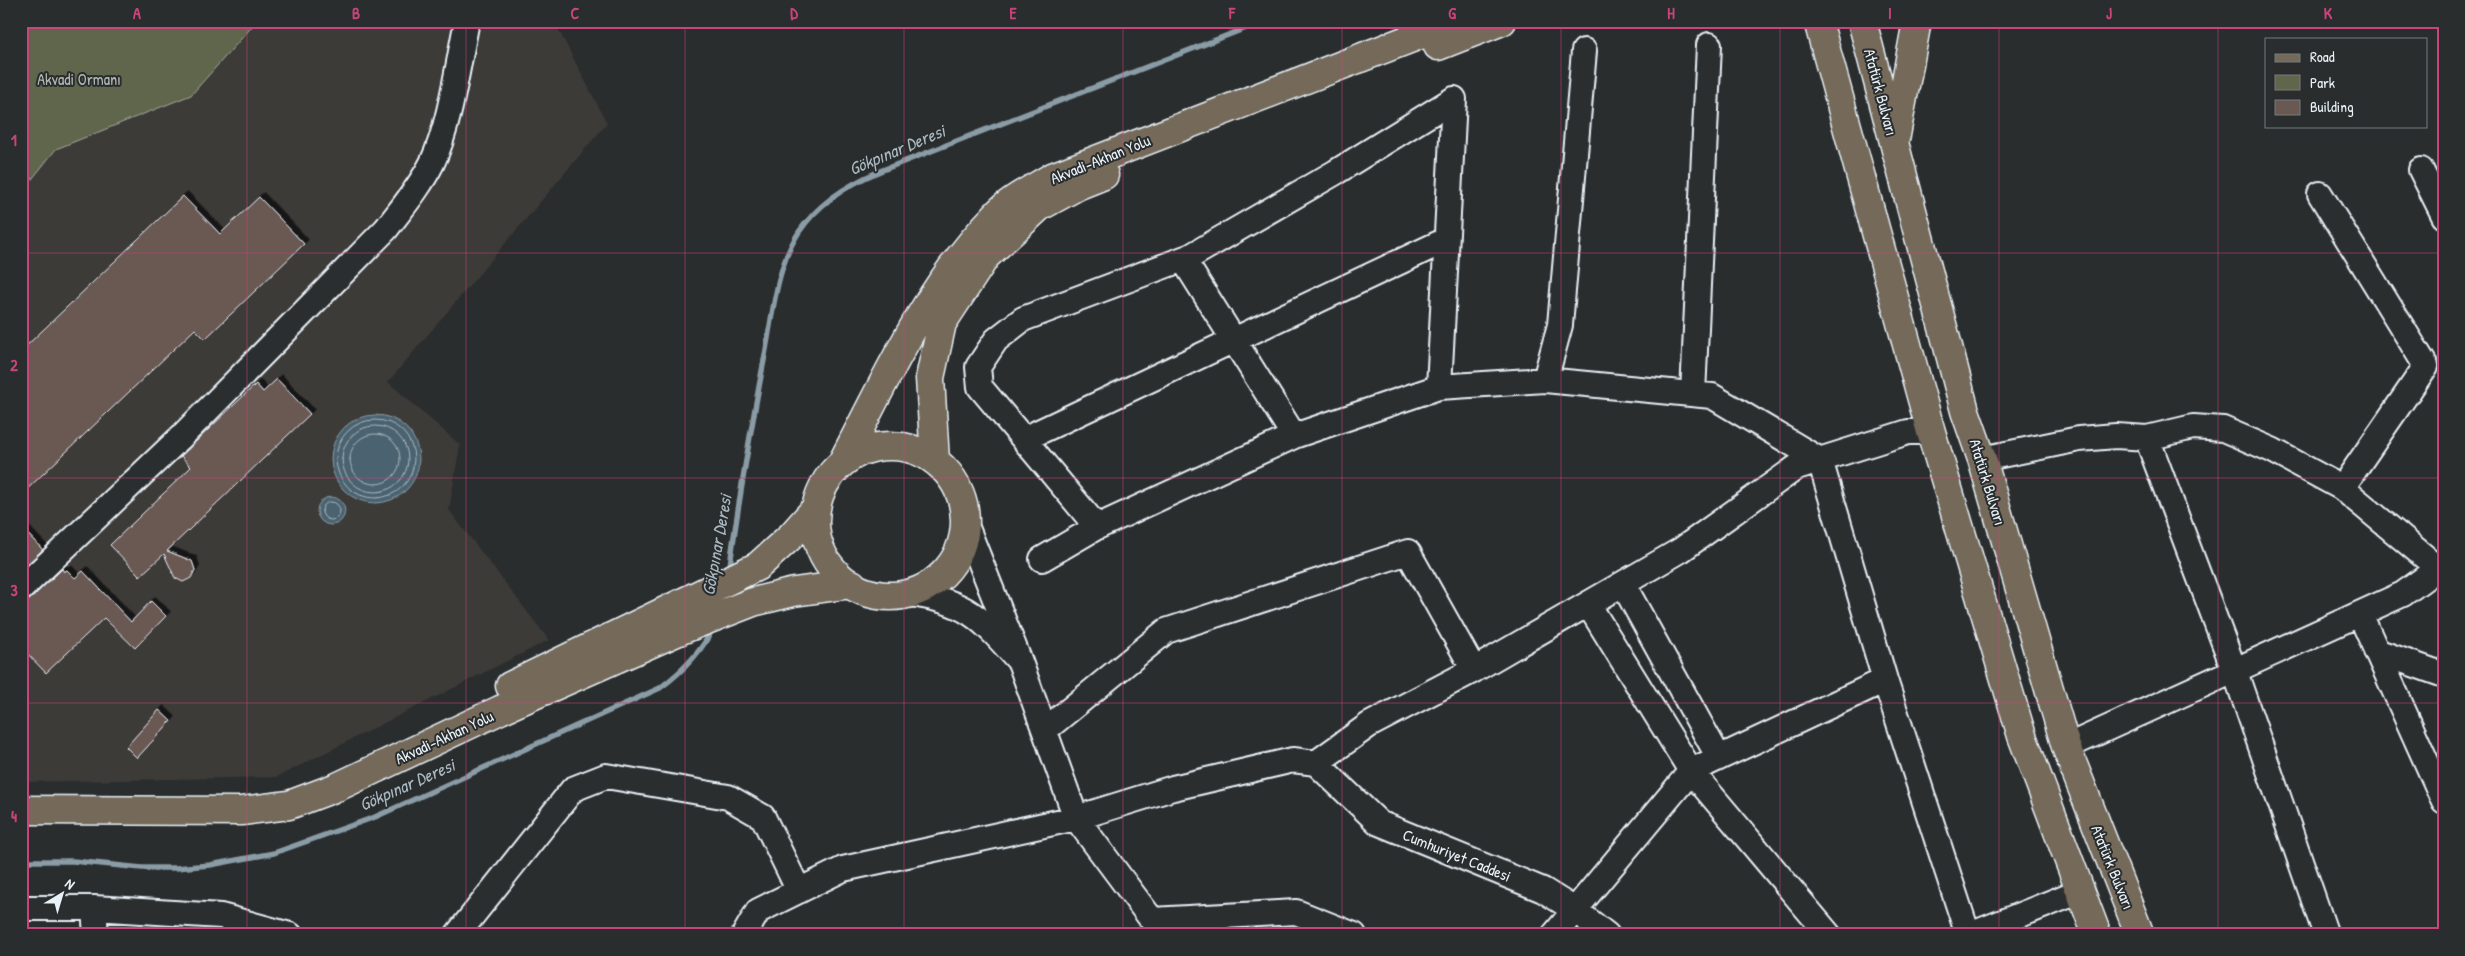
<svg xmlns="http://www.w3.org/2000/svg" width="2465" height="956" viewBox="0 0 2465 956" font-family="'Patrick Hand',sans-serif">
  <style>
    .built { fill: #3d3a39 }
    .green { fill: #60664c; stroke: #a4aca2 }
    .water { fill: #4b636f; stroke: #8a9ca6 }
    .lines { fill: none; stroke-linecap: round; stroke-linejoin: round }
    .shore { stroke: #a9b8c1; stroke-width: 1 }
    .stream { stroke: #8a9ca6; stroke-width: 5.5 }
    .building { fill: #6a5953; stroke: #e8f1f8; filter: url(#shadow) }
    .minor-casing { stroke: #e8f1f8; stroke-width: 28 }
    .major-casing { stroke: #e8f1f8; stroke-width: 31 }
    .minor { stroke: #2a2d2e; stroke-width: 24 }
    .major { stroke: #746a5a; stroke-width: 28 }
    .grid { fill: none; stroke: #ca437a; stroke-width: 1; stroke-opacity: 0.55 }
    .labels { text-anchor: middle; stroke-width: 4; stroke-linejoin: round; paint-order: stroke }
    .park-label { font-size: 16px; fill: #b2b9b3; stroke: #2a2d2e }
    .street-label { font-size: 16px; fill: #e8f1f8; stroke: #2a2d2e }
    .water-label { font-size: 18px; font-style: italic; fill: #a9b8c1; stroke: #2a2d2e }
    .neatline { fill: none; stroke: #ca437a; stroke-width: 2 }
    .grid-label { font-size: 16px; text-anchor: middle; font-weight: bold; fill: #ca437a }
  </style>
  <defs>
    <filter id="shadow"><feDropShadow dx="4.5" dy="-4.5" stdDeviation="0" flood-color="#0009"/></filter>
  </defs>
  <rect width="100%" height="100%" fill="#2a2d2e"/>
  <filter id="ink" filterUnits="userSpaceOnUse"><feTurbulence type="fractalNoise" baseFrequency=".02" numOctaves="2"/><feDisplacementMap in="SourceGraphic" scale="10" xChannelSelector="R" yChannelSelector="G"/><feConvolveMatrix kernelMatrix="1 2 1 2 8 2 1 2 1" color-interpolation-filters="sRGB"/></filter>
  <g filter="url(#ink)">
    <!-- built -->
    <path class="built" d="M257,21H554L607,123L388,382L460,445L449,510L549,640L277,777L21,782V193L56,149L191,95Z"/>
    <!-- green -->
    <path class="green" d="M21,21H257L191,95L56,149L21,193Z"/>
    <!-- water -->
    <path class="water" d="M331 459a44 44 0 1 1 88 0a44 44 0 1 1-88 0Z
      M317 511a14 14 0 1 1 28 0a14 14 0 1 1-28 0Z"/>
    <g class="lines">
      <!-- shore -->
      <path class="shore" d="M336 459a39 39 0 1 1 78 0a39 39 0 1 1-78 0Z
        M342 459a33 33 0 1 1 66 0a33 33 0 1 1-66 0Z
        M350 459a25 25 0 1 1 50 0a25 25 0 1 1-50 0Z
        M322 511a9 9 0 1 1 18 0a9 9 0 1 1-18 0Z"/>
      <!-- stream -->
      <path class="stream" d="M729,572C739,499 751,427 765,355C773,313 776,267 799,232C819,202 849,184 880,171L1264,21
        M21,861H73L142,868H176L210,865L274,853L375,817L660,688C683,671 702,652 714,626"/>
    </g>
    <!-- building -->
    <path class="building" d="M183,196L220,234L259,197L304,244L205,339L195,329L21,495V351Z
      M277,379L310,414L167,551L192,561L195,570L191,578L183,582L175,578L164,554L140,576L110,545L191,467L181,456L210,428L256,384L263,392Z
      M21,527L43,550L21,570Z
      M62,569L64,572L67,570L75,578L83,571L131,622L151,601L166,616L135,648L104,618L46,673L21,647V602L30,599Z
      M159,710L171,721L137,758L126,747Z"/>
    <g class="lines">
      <!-- minor casing -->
      <g class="minor-casing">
        <path id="minor" d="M2421,170L2444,216
          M2320,194L2426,366L2342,488
          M1183,259L1294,436
          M1545,380L1560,325L1584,51
          M1439,387L1454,99
          M1693,394L1709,45
          M2147,438L2235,672L2326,935
          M1024,439L1446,240
          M1982,459L2079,439L2116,436L2147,438L2193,427L2223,429L2272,450L2342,488L2438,568
          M1097,527L980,387L978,367L996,340L1023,319L1191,256L1336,172L1454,99
          M1042,559L1097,527L1294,436L1439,387L1545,380L1712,396L1820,460L1885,680L1968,935
          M1623,584L1719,758
          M21,589L180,438L386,229C402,208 420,187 432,163C450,126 458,63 467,21
          M909,594C967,600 983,620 1020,662L965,523
          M1588,604L1691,771L1829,935
          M2360,614L2444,801
          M2376,651L2444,675
          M1020,662L1076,818L1152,920L1296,912L1354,935
          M1045,730L1166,631L1408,552L1474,670
          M2066,747L2403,594L2444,564
          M1316,763L1379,823L1543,890L1575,910L1607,935
          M21,908H94L221,916L290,935
          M94,908L96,935
          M457,935L573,789L606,776L728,797L763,817L799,891
          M744,935L758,911L843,869L1076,818L1173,788L1293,760L1316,763L1369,725L1474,670L1681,550L1797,467L1908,432H1931
          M1554,935L1691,771L1885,680
          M1970,935L2080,891"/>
      </g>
      <!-- major casing -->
      <g class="major-casing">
        <path id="major" d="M1818,21L1931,432L2022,736L2097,935
          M1862,21L1965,411L1982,459L2066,747L2140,935
          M1438,46L1502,21
          M1896,135L1917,21
          M815 521a75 75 0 1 1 150 0a75 75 0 1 1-150 0Z
          M935,461L930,378L942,323L986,256L1039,207L1079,185L1104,175
          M842,463C887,377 927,286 996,215C1010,199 1035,188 1052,177L1456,21
          M510,686L758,566L791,536L816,508
          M21,810L242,811L289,805L337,787L500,710L681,630L753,602L794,592L852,584"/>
      </g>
      <!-- minor -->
      <use href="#minor" class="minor"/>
      <!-- major -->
      <use href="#major" class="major"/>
    </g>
  </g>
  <!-- grid -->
  <path class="grid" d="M247,21V935M466,21V935M685,21V935M904,21V935M1123,21V935M1342,21V935M1561,21V935M1780,21V935M1999,21V935M2218,21V935M21,253H2444M21,478H2444M21,703H2444"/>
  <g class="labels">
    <!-- park labels -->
    <g class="park-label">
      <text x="79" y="85">Akvadi Ormanı</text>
    </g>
    <!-- street labels -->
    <g class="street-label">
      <text transform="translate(1881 92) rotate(75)" y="6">Atatürk Bulvarı</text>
      <text transform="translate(1100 159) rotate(-22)" y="6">Akvadi-Akhan Yolu</text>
      <text transform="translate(1988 482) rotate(73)" y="6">Atatürk Bulvarı</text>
      <text transform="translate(444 737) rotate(-25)" y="6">Akvadi-Akhan Yolu</text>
      <text transform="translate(1457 855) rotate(22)" y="6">Cumhuriyet Caddesi</text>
      <text transform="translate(2113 867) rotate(68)" y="6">Atatürk Bulvarı</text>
    </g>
    <!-- water labels -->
    <g class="water-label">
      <text transform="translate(897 150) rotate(-23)" y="6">Gökpınar Deresi</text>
      <text transform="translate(717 545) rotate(-80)" y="6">Gökpınar Deresi</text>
      <text transform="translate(407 785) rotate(-24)" y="6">Gökpınar Deresi</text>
    </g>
  </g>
  <!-- margin -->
  <rect width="2465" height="956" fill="none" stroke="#2a2d2e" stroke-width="55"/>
  <!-- legend -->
  <rect x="2265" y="38" width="162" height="90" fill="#2a2d2e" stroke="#767b7f"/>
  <rect x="2275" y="54" width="25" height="8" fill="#746a5a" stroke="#767b7f"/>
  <text x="2310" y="62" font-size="15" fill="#e8f1f8">Road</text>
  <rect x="2275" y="75" width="25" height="15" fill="#60664c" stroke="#767b7f"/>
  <text x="2310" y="88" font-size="15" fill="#e8f1f8">Park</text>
  <rect x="2275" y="100" width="25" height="15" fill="#6a5953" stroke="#767b7f"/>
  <text x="2310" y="112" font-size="15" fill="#e8f1f8">Building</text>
  <!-- north arrow -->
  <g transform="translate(62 894) rotate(38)" stroke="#2a2d2e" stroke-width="4" paint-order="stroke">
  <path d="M0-4L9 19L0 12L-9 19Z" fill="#e8f1f8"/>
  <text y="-8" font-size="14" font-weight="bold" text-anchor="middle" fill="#e8f1f8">N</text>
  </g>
  <rect x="28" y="28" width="2410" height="900" class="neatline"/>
  <g class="grid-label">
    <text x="137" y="19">A</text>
    <text x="356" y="19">B</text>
    <text x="575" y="19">C</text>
    <text x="794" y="19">D</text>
    <text x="1013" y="19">E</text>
    <text x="1232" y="19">F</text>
    <text x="1452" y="19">G</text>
    <text x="1671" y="19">H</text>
    <text x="1890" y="19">I</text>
    <text x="2109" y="19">J</text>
    <text x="2328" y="19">K</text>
    <text x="14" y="146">1</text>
    <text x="14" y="371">2</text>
    <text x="14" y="596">3</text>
    <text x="14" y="822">4</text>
  </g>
</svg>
